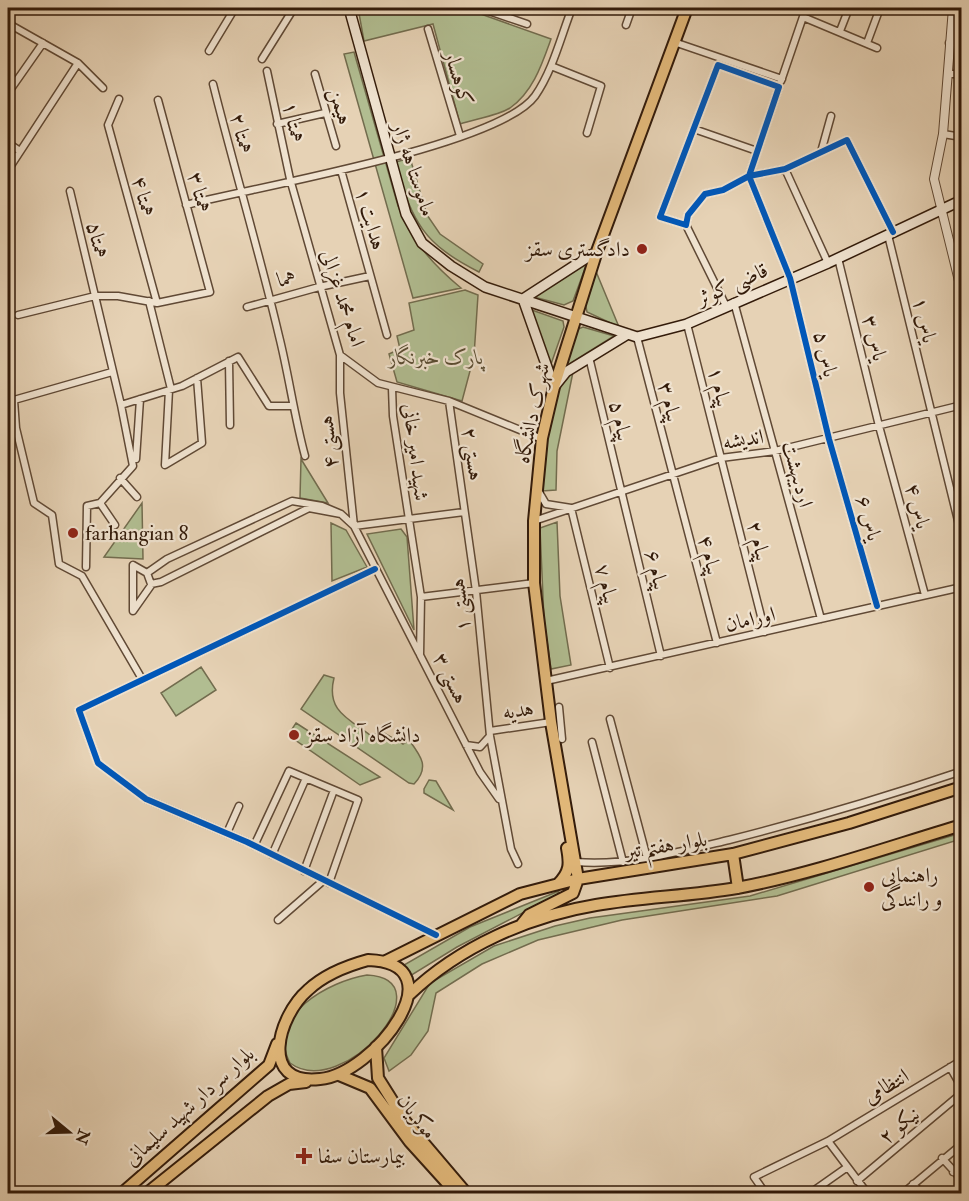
<svg xmlns="http://www.w3.org/2000/svg" width="969" height="1201" viewBox="0 0 969 1201" font-family="'IM FELL Double Pica',Amiri,serif">
  <style>
    .green { fill: #b1bd91; stroke: #726c4e; stroke-width: 1.5 }
    .lines { fill: none; stroke-linecap: round; stroke-linejoin: round }
    .minor-casing { stroke: #604935; stroke-width: 9 }
    .tertiary-casing { stroke: #604935; stroke-width: 10 }
    .secondary-casing { stroke: #331b0a; stroke-width: 12 }
    .primary-casing { stroke: #331b0a; stroke-width: 14 }
    .trunk-casing { stroke: #331b0a; stroke-width: 14 }
    .minor { stroke: #efe2cf; stroke-width: 6 }
    .tertiary { stroke: #efe2cf; stroke-width: 8 }
    .secondary { stroke: #efe2cf; stroke-width: 9 }
    .primary { stroke: #e3b97a; stroke-width: 10 }
    .trunk { stroke: #e3b97a; stroke-width: 10 }
    .cycleway-casing { stroke: #efe2cf; stroke-width: 10 }
    .cycleway { stroke: #0057b8; stroke-width: 6 }
    .poi-dot { fill: #8f2418; stroke: #efe2cf; stroke-width: 2 }
    .labels { text-anchor: middle; stroke-width: 4.5; stroke-linejoin: round; paint-order: stroke }
    .street-label { font-size: 21px; fill: #331b0a; stroke: #efe2cf }
    .poi-label { font-size: 21px; fill: #331b0a; stroke: #efe2cf; text-anchor: start }
    .park-label { font-size: 21px; font-style: italic; fill: #594c32; stroke: #efe2cf }
  </style>
  <rect width="100%" height="100%" fill="#e6d2b5"/>
  <filter id="stains"><feTurbulence type="fractalNoise" baseFrequency=".00333" numOctaves="4"/><feColorMatrix values="0 0 0 0 .2 0 0 0 0 .09 0 0 0 0 .02 0 0 0 .5 -.17"/></filter>
  <radialGradient id="worn" r=".72"><stop offset=".6" stop-color="#630" stop-opacity="0"/><stop offset="1" stop-color="#630" stop-opacity=".3"/></radialGradient>
  <!-- green -->
  <path class="green" d="M358,8H464L551,39C542,64 533,92 510,108C497,116 475,119 460,124L433,24L364,41Z
    M354,52L398,206C412,241 432,264 461,288L413,298L344,54Z
    M410,158L427,215L440,234L483,264L479,272C422,243 414,223 395,165L396,162Z
    M587,263L573,301L564,305L534,297Z
    M595,269L619,327L587,312L585,302Z
    M465,290L478,295L474,356L462,401L397,382L389,354L400,349L397,336L414,330L409,303Z
    M529,309L563,321L564,327L550,367Z
    M583,327L614,336L566,366L578,329Z
    M573,372L557,451L556,490L542,491L547,441L558,384Z
    M301,459L328,503L300,498Z
    M142,503L143,559L104,557Z
    M557,522L560,596L571,665L551,669L544,620L540,528Z
    M331,523L346,530L367,567L332,581Z
    M401,529L407,537L414,630L367,534Z
    M201,667L216,690L176,716L161,693Z
    M324,675L334,678C326,710 347,718 370,735L384,733L403,744L409,740C421,756 430,767 414,784L409,783L301,709Z
    M296,723L380,777L360,785L288,735Z
    M429,780L436,781L453,810L424,793V789Z
    M961,833V839L777,896L622,920L538,940L482,964L436,993L428,1031L411,1055L389,1071L384,1058L430,983L494,946L555,926L590,918L750,896Z
    M559,891L557,895L457,947L410,976L404,965L470,927Z
    M367,975C448,979 343,1102 290,1063C265,1015 330,981 367,975Z"/>
  <g class="lines">
    <!-- minor casing -->
    <g class="minor-casing">
      <path id="minor" d="M480,8L527,24
        M512,8H513
        M803,17L877,48
        M626,25L632,8
        M428,29L460,136
        M840,31L849,8
        M674,42L782,79
        M867,43L880,8
        M949,43H962
        M209,51L235,8
        M262,59L294,8
        M78,63L103,88
        M551,66L601,86L587,133
        M267,71L290,179L340,355L378,383L449,401L542,439
        M315,74L336,146
        M948,74H962
        M781,81L806,8
        M213,84C234,168 259,251 279,336C289,376 294,415 305,456
        M8,93L43,43
        M119,99L108,125L157,303
        M277,124L325,113
        M694,129L757,151
        M943,134L962,137
        M8,143L20,151
        M821,152L831,116
        M785,169L828,263
        M8,170L78,63L9,24
        M341,170L387,335
        M70,191L121,405L182,386L238,357L269,406H292
        M186,205C254,187 499,146 535,96C553,70 561,36 572,8
        M686,225L726,306
        M888,235L962,537
        M838,258L879,426L925,595
        M149,301L171,389
        M734,302L821,619
        M247,307L319,287L370,276
        M18,315L95,296H118L157,303L210,292L158,100
        M687,324L765,632
        M637,337L717,643
        M340,355V393L354,526L419,653
        M589,357L661,656
        M229,361L230,425
        M392,388L393,416L421,597L420,655L480,772L499,799
        M169,390L165,465L202,443L197,378
        M449,401L476,591L490,736L511,849L518,864
        M16,428L34,503L52,515L59,564L82,576L142,679
        M8,430L16,428L14,400L112,372
        M136,459L140,399
        M120,478L137,497
        M539,492L546,504L571,508L610,668
        M292,501L322,506L341,514L309,508L161,582L151,584L147,573L167,559Z
        M100,503L115,525
        M341,514L354,526L464,512
        M534,521L721,458L775,451L962,405
        M86,567L87,506L100,503L133,466L121,405
        M375,569L79,710L98,763L146,799L247,842L436,935
        M147,573L133,565V611L152,584
        M421,597L534,583
        M877,606L829,439L790,278L749,176L779,87L718,65L660,217L686,225L688,215L705,194L723,190L749,176L785,169L847,140L893,232
        M546,681L962,587
        M559,707L562,739
        M610,719L647,858
        M490,731L551,722
        M592,742L623,862
        M466,745L480,747L489,737
        M227,833L239,806
        M254,846L289,771L358,800L329,883
        M272,855L306,778
        M576,862C628,866 679,852 729,840C808,820 885,797 962,771
        M304,871L334,790
        M278,920L324,880
        M950,1067L962,1088
        M828,1141L868,1194
        M942,1158L962,1180
        M953,1172L962,1164
        M857,1181L962,1093
        M913,1184L922,1194
        M766,1194L754,1177L828,1141L962,1060
        M809,1194L846,1168
        M902,1194L962,1144"/>
    </g>
    <!-- tertiary casing -->
    <g class="tertiary-casing">
      <path id="tertiary" d="M953,8L943,134L934,179L962,293"/>
    </g>
    <!-- secondary casing -->
    <g class="secondary-casing">
      <path id="secondary" d="M349,8L406,214L422,243L451,266L485,287L637,337L687,324L828,263L962,200
        M596,254L591,255L523,299L554,387L566,372L628,334"/>
    </g>
    <!-- primary casing -->
    <g class="primary-casing">
      <path id="primary" d="M733,854L738,888
        M558,884C570,872 570,864 567,848
        M521,925L529,915L573,893L578,879L551,722L534,583V521L542,438L554,387L596,254L687,8
        M386,961L520,894L578,879L733,854L849,823L962,787
        M410,994C459,947 529,916 596,905C643,897 691,896 737,888C813,874 888,847 962,825
        M376,1047L378,1078L405,1121L467,1194
        M339,1075L370,1088L410,1142L457,1194"/>
    </g>
    <!-- trunk casing -->
    <g class="trunk-casing">
      <path id="trunk" d="M368,960C460,963 374,1074 320,1079C258,1086 278,1016 308,990C325,974 346,966 368,960Z
        M121,1194L269,1065L277,1044
        M146,1194L268,1096L289,1084L306,1082"/>
    </g>
    <!-- minor -->
    <use href="#minor" class="minor"/>
    <!-- tertiary -->
    <use href="#tertiary" class="tertiary"/>
    <!-- secondary -->
    <use href="#secondary" class="secondary"/>
    <!-- primary -->
    <use href="#primary" class="primary"/>
    <!-- trunk -->
    <use href="#trunk" class="trunk"/>
    <!-- cycleway casing -->
    <g class="cycleway-casing">
      <path id="cycleway" d="M375,569L79,710L98,763L146,799L247,842L436,935
        M877,606L829,439L790,278L749,176L779,87L718,65L660,217L686,225L688,215L705,194L723,190L749,176L785,169L847,140L893,232"/>
    </g>
    <!-- cycleway -->
    <use href="#cycleway" class="cycleway"/>
  </g>
  <!-- markers -->
  <g class="poi-dot">
    <circle cx="642" cy="249" r="6"/>
    <circle cx="73" cy="533" r="6"/>
    <circle cx="294" cy="735" r="6"/>
    <circle cx="869" cy="887" r="6"/>
    <path d="M301 1147h6v6h6v6h-6v6h-6v-6h-6v-6h6z"/>
  </g>
  <g class="labels">
    <!-- street labels -->
    <g class="street-label">
      <text transform="translate(459 78) rotate(74)" y="7">کوهسار</text>
      <text transform="translate(341 106) rotate(74)" y="7">هیمن</text>
      <text transform="translate(294 122) rotate(78)" y="7">همتا ۱</text>
      <text transform="translate(242 133) rotate(76)" y="7">همتا ۲</text>
      <text transform="translate(414 169) rotate(72)" y="7">ماموستا هه ژار</text>
      <text transform="translate(200 192) rotate(75)" y="7">همتا ۳</text>
      <text transform="translate(144 196) rotate(75)" y="7">همتا ۴</text>
      <text transform="translate(371 219) rotate(74)" y="7">هدایت ۱</text>
      <text transform="translate(98 240) rotate(76)" y="7">همتا۵</text>
      <text transform="translate(286 278) rotate(-15)" y="7">هما</text>
      <text transform="translate(732 284) rotate(-24)" y="7">قاضی کوثر</text>
      <text transform="translate(343 298) rotate(72)" y="7">امام محمد غزالی</text>
      <text transform="translate(925 320) rotate(77)" y="7">یاس ۱</text>
      <text transform="translate(875 338) rotate(76)" y="7">یاس ۳</text>
      <text transform="translate(826 354) rotate(77)" y="7">یاس ۵</text>
      <text transform="translate(720 387) rotate(76)" y="7">پیام ۱</text>
      <text transform="translate(670 402) rotate(76)" y="7">پیام ۳</text>
      <text transform="translate(532 413) rotate(-78)" y="7">شهرک دانشگاه</text>
      <text transform="translate(621 421) rotate(77)" y="7">پیام ۵</text>
      <text transform="translate(743 439) rotate(-9)" y="7">اندیشه</text>
      <text transform="translate(328 442) rotate(-96)" y="7">هستی ۴</text>
      <text transform="translate(416 452) rotate(83)" y="7">شهید امیر خانی</text>
      <text transform="translate(473 454) rotate(82)" y="7">هستی ۲</text>
      <text transform="translate(798 474) rotate(75)" y="7">اردیبهشت</text>
      <text transform="translate(918 506) rotate(75)" y="7">یاس ۴</text>
      <text transform="translate(869 518) rotate(74)" y="7">یاس ۶</text>
      <text transform="translate(759 541) rotate(76)" y="7">پیام ۲</text>
      <text transform="translate(710 555) rotate(75)" y="7">پیام ۴</text>
      <text transform="translate(657 570) rotate(76)" y="7">پیام ۶</text>
      <text transform="translate(607 584) rotate(76)" y="7">پیام ۷</text>
      <text transform="translate(460 605) rotate(-97)" y="7">هستی ۱</text>
      <text transform="translate(750 619) rotate(-13)" y="7">اورامان</text>
      <text transform="translate(451 678) rotate(64)" y="7">هستی ۳</text>
      <text transform="translate(518 710) rotate(-8)" y="7">هدیه</text>
      <text transform="translate(666 845) rotate(-9)" y="7">بلوار هفتم تیر</text>
      <text transform="translate(886 1086) rotate(-31)" y="7">انتظامی</text>
      <text transform="translate(189 1106) rotate(-42)" y="7">بلوار سردار شهید سلیمانی</text>
      <text transform="translate(417 1116) rotate(53)" y="7">موکریان</text>
      <text transform="translate(899 1125) rotate(-40)" y="7">نیکو ۲</text>
    </g>
    <!-- poi labels -->
    <g class="poi-label">
      <text x="630" y="256" text-anchor="end">دادگستری سقز</text>
      <text x="85" y="540">farhangian 8</text>
      <text x="306" y="742">دانشگاه آزاد سقز</text>
      <text x="881" y="882">راهنمایی<tspan x="881" dy="24">و رانندگی</tspan></text>
      <text x="318" y="1163">بیمارستان سفا</text>
    </g>
    <!-- park labels -->
    <g class="park-label">
      <text x="436" y="364">پارک خبرنگار</text>
    </g>
  </g>
  <!-- margin -->
  <rect width="969" height="1201" fill="none" stroke="#e6d2b5" stroke-width="30"/>
  <rect x="9" y="9" width="951" height="1183" fill="none" stroke="#331b0a" stroke-width="3"/>
  <rect x="15" y="15" width="939" height="1171" fill="none" stroke="#331b0a" stroke-width="1.5"/>
  <!-- north arrow -->
  <g transform="translate(69 1132) rotate(109)" stroke="#efe2cf" stroke-width="4.5" paint-order="stroke">
  <path d="M0-4.5L10 22L0 15L-10 22Z" fill="#331b0a"/>
  <text y="-9" font-size="16" font-weight="bold" text-anchor="middle" fill="#331b0a">N</text>
  </g>
  <rect width="100%" height="100%" filter="url(#stains)"/>
  <rect width="100%" height="100%" fill="url(#worn)"/>
</svg>
